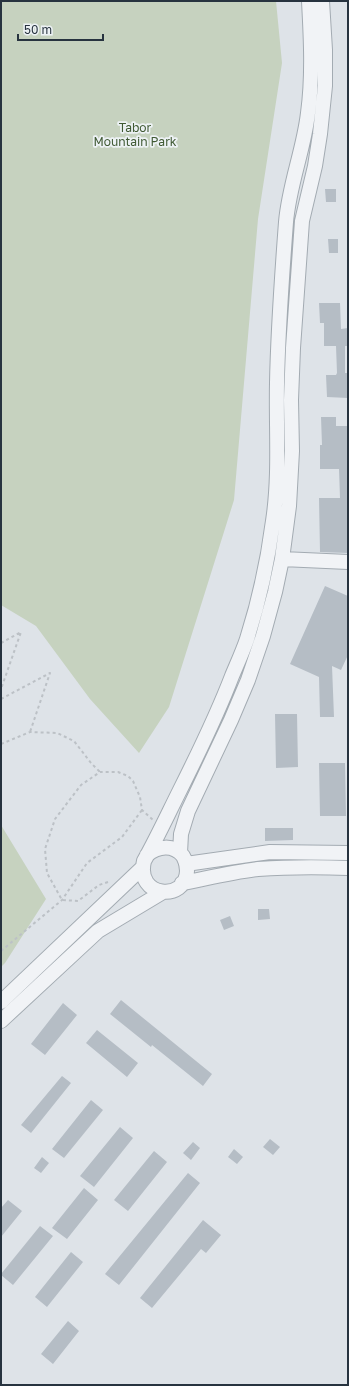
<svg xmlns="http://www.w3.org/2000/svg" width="349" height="1386" viewBox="0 0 349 1386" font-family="'Golos Text',sans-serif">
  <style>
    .green { fill: #c6d2bf }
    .building { fill: #b5bdc5 }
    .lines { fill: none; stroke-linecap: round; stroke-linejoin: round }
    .minor-casing { stroke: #a3abb2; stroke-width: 16 }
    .path { stroke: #bcc1c6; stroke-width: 2; stroke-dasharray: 3 3; stroke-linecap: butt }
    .minor { stroke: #f1f3f6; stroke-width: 14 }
    .labels { text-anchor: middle; stroke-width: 3.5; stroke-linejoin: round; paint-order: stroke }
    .park-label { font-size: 12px; fill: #405a34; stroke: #edf2f5 }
  </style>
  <rect width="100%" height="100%" fill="#dee3e8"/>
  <!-- green -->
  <path class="green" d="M1,1H276L282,63L258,219L234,500L169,707L139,753L90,699L36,626L1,605Z
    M1,825L46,899L5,963L1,967Z"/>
  <!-- building -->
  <path class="building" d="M325,189H336V202H326Z
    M328,239H338V253H329Z
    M319,303H340L341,329L348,328V346H345V373H348V398L327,397L326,375H336L337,373L336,346H324V323H320Z
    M321,417H336V426H348V553L320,552L319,498H340L339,469H320V445H322Z
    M325,586L348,596V655L341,670L332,666L334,717H320L319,677L290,664Z
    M275,714H297L298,767L276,768Z
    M319,763H345L346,816H320Z
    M265,828H293V840L265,841Z
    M258,909H269L270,919L258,920Z
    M230,916L234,926L224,930L220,920Z
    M121,1000L212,1074L203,1086L152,1045L151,1047L110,1014Z
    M63,1003L77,1015L45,1055L31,1044Z
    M97,1030L138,1063L127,1077L86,1043Z
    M62,1076L71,1083L31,1133L21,1125Z
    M91,1100L103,1110L64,1158L52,1149Z
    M120,1127L133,1138L94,1187L80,1176Z
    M270,1139L280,1147L273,1155L263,1147Z
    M193,1142L200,1148L191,1160L183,1153Z
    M234,1149L243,1157L237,1164L228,1157Z
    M154,1151L167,1162L128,1211L114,1200Z
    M42,1157L49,1163L41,1173L34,1168Z
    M188,1173L200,1183L119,1285L105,1274Z
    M84,1188L98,1200L67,1239L52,1228Z
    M8,1200L22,1211L1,1237V1208Z
    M203,1220L221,1235L206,1253L201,1249L152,1308L140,1298Z
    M40,1226L53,1236L13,1285L1,1275V1274Z
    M71,1252L83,1262L47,1307L35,1297Z
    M68,1321L79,1331L53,1364L41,1354Z"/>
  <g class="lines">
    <!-- minor casing -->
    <g class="minor-casing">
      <path id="minor" d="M282,559L348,562
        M180,853L181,834L188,811L231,720L248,680L263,636L275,592L282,559L289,506L292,451L291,400L293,348L302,221L315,166L320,134L325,86V50L322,1
        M147,855C158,846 173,844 183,856C186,861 187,865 187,871C186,902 135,898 144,861C157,838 168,814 180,790C199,752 217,715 232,676C237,664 243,651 247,639C259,601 268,560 273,521C280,475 276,429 277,383C278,329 282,275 286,222C289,185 304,149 308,113C313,76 311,38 309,1
        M186,864L270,852L348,853
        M182,883C208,878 233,872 258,869C288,867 318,867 348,868
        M1,1002L142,868
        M1,1021L98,931L163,892"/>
    </g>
    <!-- path -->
    <path class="path" d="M1,643L21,632L1,689
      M1,699L50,673L30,732
      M1,744L30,732L57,733L74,741L91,763L100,772
      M108,882L99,885L78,901L62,900L47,873L45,849L55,819L81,785L100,772H118L128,776L133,781L140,797L142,810L153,820
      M1,951L62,900L87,863L122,837L142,810"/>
    <!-- minor -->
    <use href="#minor" class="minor"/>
  </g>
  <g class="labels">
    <!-- park labels -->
    <g class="park-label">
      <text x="135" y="132">Tabor<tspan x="135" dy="14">Mountain Park</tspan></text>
    </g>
  </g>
  <!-- border -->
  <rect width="349" height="1386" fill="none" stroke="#27333f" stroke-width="4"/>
  <!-- scale -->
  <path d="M18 34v6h85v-6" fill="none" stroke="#27333f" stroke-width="2"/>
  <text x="24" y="34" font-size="12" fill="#27333f" stroke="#edf2f5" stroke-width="3" paint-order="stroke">50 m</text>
</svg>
